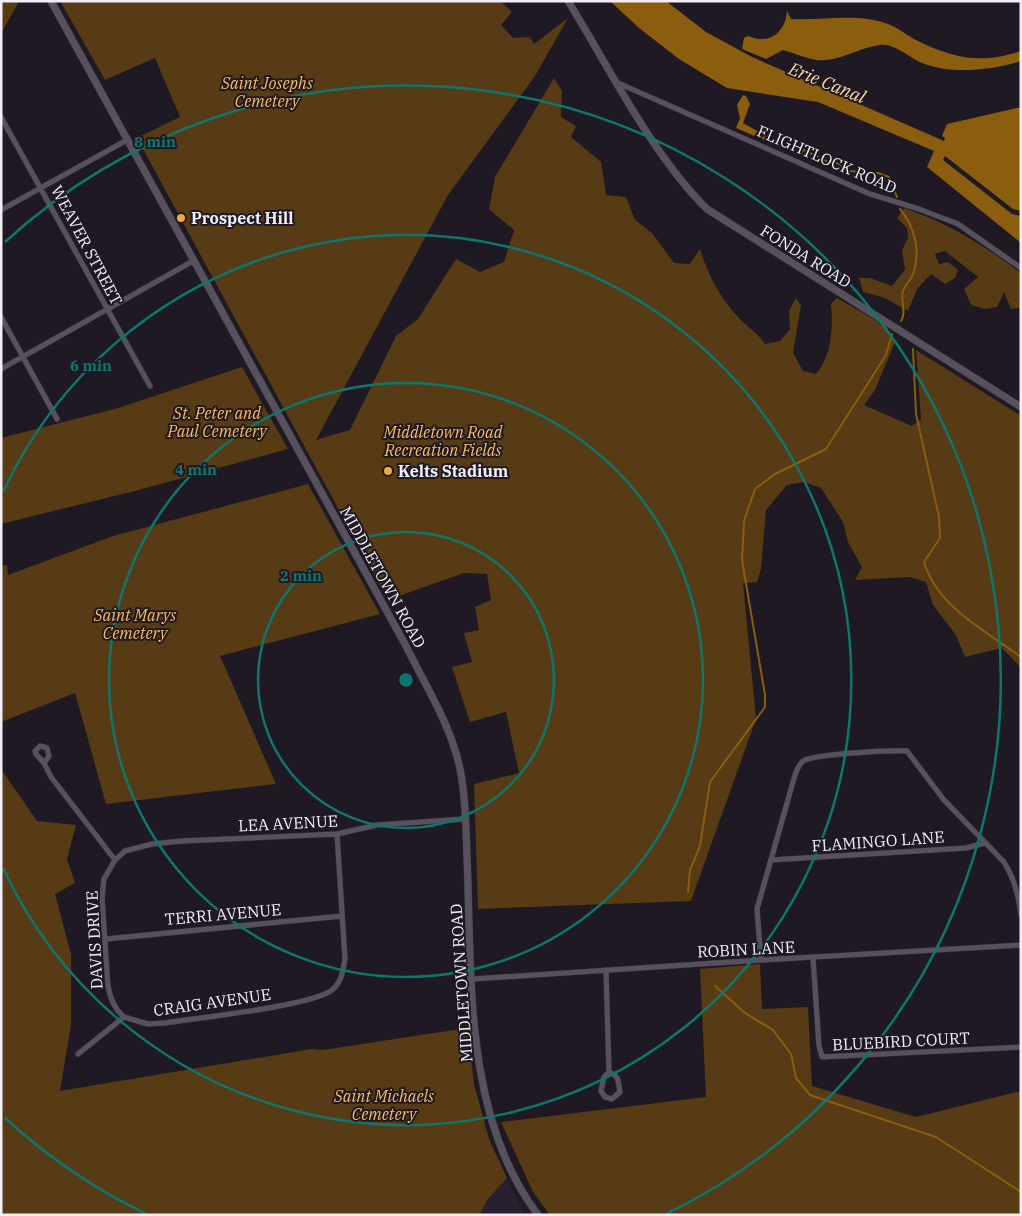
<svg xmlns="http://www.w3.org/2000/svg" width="1022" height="1216" viewBox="0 0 1022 1216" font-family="'IBM Plex Serif',serif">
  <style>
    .built { fill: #27202f }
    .green { fill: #563b15 }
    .water { fill: #8a5d0f }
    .pier { fill: #1e1923 }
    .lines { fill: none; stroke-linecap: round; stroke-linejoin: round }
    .stream { stroke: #8a5d0f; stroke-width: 2 }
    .street-casing { stroke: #37343b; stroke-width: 6 }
    .secondary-casing { stroke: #37343b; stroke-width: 8 }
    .street { stroke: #56515c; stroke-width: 5 }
    .secondary { stroke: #56515c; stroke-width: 7 }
    .ring { fill: none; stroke: #0f766e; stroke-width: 2.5 }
    .poi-dot { fill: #eea83c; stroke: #1e1923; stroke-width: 2 }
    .labels { text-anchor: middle; stroke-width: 4; stroke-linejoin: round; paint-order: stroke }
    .park-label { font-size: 16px; font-style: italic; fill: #fdbc5d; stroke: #1e1923 }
    .street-label { font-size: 16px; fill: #f1eef5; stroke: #1e1923 }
    .poi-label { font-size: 16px; font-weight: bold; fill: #f1eef5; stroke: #1e1923; text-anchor: start }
    .water-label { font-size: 18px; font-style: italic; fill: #fed6a2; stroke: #1e1923 }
    .centre { fill: #0f766e; stroke: #1e1923; stroke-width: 2.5 }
    .ring-label { font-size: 15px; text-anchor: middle; font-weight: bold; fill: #0f766e; stroke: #1e1923; stroke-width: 4; stroke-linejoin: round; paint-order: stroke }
  </style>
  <rect width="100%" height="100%" fill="#1e1923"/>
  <!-- built -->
  <path class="built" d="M507,1178L525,1215H479L488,1199Z"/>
  <!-- green -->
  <path class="green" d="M1,1H19L1,34Z
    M60,1H500L512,12L501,25L513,38L530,37L534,44L568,18L535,76L448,195L316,440L350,430L396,336L418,319L456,259L480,272L504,262L514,230L489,209L495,177L554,78L562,91L561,117L576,126L571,137L601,162L606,195L626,197L635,220L652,233L674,263L690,264L700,249C708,275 719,296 738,317C747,327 757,332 765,344L780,341L790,329L789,311L796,298L801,305L793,353L803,371L816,374C832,356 833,327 831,304L837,298L886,326L895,342L875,390L864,405L912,426L921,419L916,350L1021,416V668L1002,648L965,657L956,635L933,605L926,582L910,577L855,580L862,567L848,542L843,522L821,488L804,482L787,485L766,510L761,569L757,582L743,583L756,719L691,901L478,909L474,784L519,773L506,712L470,722L452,667L472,662L464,633L479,630L475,607L491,600L487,574L464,573L399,596L395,584L383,591L137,138L180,117L155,58L105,80Z
    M904,208C948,223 984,245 1021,273V308L1011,309L1004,292L997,307L985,309L971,305L964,289L978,277L945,251L935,254L939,264L948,262L958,270L955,278L945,284L931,274L917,289L908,311L885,298L863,292L859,278H870L892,286L905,270L902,250L908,238L907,228L897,218Z
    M242,367L288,449L139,490L1,524V438L118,408Z
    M308,484L380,614L220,656L276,784L106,804L75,693L1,722V566L7,565L8,575L113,536Z
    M1,769L37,821L76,825L67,859L75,883L55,894L71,954V1024L60,1091L312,1049L323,1050L467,1028L474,1084L489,1139L507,1178L488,1199L479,1215H1Z
    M760,964L762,1009L808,1007L812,1086L916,1117L1021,1091V1215H550L533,1192L501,1122L706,1097L700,969Z"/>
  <!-- water -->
  <path class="water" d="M610,1H666L706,32L752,57L944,141L945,138L942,136L947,124L1021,107V243L927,167L934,151L818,102L727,88L679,59L639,28Z
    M787,11L791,19C822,21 855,13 885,23C897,26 907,36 918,41C955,59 982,64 1021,51V61C991,70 952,75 922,63C909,58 895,43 880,45C859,47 838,63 816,60C805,58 794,53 783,50L766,59L742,49L744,38L748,36C752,37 756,39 760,39C777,40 786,26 787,11Z
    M743,95L746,96L750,104L743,123L797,153L801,149L804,150L801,156L736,128L740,118L737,105Z"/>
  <!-- pier -->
  <path class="pier" d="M945,156L1013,209L1021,211V216L1012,214L943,160Z"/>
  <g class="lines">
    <!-- stream -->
    <path class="stream" d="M804,150L830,163H837L848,171L878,173L889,177L897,197
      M900,209C915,227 921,252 913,274C911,280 905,285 903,291C900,301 907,312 901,321
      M913,349L916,414L939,517L940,538L924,562C937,607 986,631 1021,657
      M688,892L690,870L700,846L710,782L765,707V695L742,560L744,521L755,489L775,474L826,449L886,355L892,334
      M715,986L745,1013L773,1030L791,1054L796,1078L810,1095L936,1137L1021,1192"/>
    <!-- street casing -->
    <g class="street-casing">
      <path id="street" d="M618,83L870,194L919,209L958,224L1021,268
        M1,117L150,386
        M1,210L127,140
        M1,317L57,419
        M1,369L193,261
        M40,746L47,748L49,756L44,763L36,754L35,751Z
        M44,763L51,777L115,860
        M771,860L966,848L985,843
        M106,939L342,916
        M813,958L819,1046L822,1057L1021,1047
        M761,960L757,909L793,782C795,775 797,766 803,761C814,754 892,750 907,751L944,800L1004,862C1014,878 1019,896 1021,915
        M606,970L609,1072
        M473,979L761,960L1021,945
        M124,1017C114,1009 110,998 108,986L102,898L104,879L115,860L125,851L152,844L182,841L337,834L377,825L465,819
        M78,1054L124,1017L148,1024L165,1023C196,1018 312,1006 332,990C342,982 343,970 345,959L337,834
        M609,1072L615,1075L618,1080L620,1092L612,1099L605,1097L601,1091L604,1077Z"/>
    </g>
    <!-- secondary casing -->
    <g class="secondary-casing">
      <path id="secondary" d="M51,1L406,646C426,687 453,728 461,774C466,801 466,830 467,857C472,974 463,1116 538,1215
        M568,1C609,67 652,155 707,209L1021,407"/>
    </g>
    <!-- street -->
    <use href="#street" class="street"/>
    <!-- secondary -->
    <use href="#secondary" class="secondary"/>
  </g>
  <!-- distance rings -->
  <g class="ring">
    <circle cx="406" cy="680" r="148"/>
    <circle cx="406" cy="680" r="297"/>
    <path d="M3 492A445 445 0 1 1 3 868"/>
    <path d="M146 1214A594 594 0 0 1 5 1118M5 242A594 594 0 1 1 666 1214"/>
  </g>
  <!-- markers -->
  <g class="poi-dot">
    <circle cx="181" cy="218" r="5"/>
    <circle cx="388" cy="471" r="5"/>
  </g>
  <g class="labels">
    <!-- park labels -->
    <g class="park-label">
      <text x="267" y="89">Saint Josephs<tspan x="267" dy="18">Cemetery</tspan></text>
      <text x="217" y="419">St. Peter and<tspan x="217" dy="18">Paul Cemetery</tspan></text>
      <text x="443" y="438">Middletown Road<tspan x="443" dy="18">Recreation Fields</tspan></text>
      <text x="135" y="621">Saint Marys<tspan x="135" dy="18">Cemetery</tspan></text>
      <text x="384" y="1102">Saint Michaels<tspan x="384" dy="18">Cemetery</tspan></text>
    </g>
    <!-- street labels -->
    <g class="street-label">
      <text transform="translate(827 159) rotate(23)" y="6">FLIGHTLOCK ROAD</text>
      <text transform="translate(87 245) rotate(62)" y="6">WEAVER STREET</text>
      <text transform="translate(806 256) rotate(32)" y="6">FONDA ROAD</text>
      <text transform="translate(383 577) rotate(61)" y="6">MIDDLETOWN ROAD</text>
      <text transform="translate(288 823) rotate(-3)" y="6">LEA AVENUE</text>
      <text transform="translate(878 841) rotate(-4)" y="6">FLAMINGO LANE</text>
      <text transform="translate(223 914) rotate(-5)" y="6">TERRI AVENUE</text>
      <text transform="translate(94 940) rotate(-93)" y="6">DAVIS DRIVE</text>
      <text transform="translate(746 949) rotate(-3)" y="6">ROBIN LANE</text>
      <text transform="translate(461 983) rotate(-94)" y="6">MIDDLETOWN ROAD</text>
      <text transform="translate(212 1002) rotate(-8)" y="6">CRAIG AVENUE</text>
      <text transform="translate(901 1041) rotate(-3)" y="6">BLUEBIRD COURT</text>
    </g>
    <!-- poi labels -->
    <g class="poi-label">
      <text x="191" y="224">Prospect Hill</text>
      <text x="398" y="477">Kelts Stadium</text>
    </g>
    <!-- water labels -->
    <g class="water-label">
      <text transform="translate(827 83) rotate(22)" y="6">Erie Canal</text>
    </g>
  </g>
  <circle cx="406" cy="680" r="8" class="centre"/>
  <g class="ring-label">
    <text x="155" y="147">8 min</text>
    <text x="91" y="371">6 min</text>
    <text x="196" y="475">4 min</text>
    <text x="301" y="581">2 min</text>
  </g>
  <!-- border -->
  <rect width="1022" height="1216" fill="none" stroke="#f1eef5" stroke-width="5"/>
</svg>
